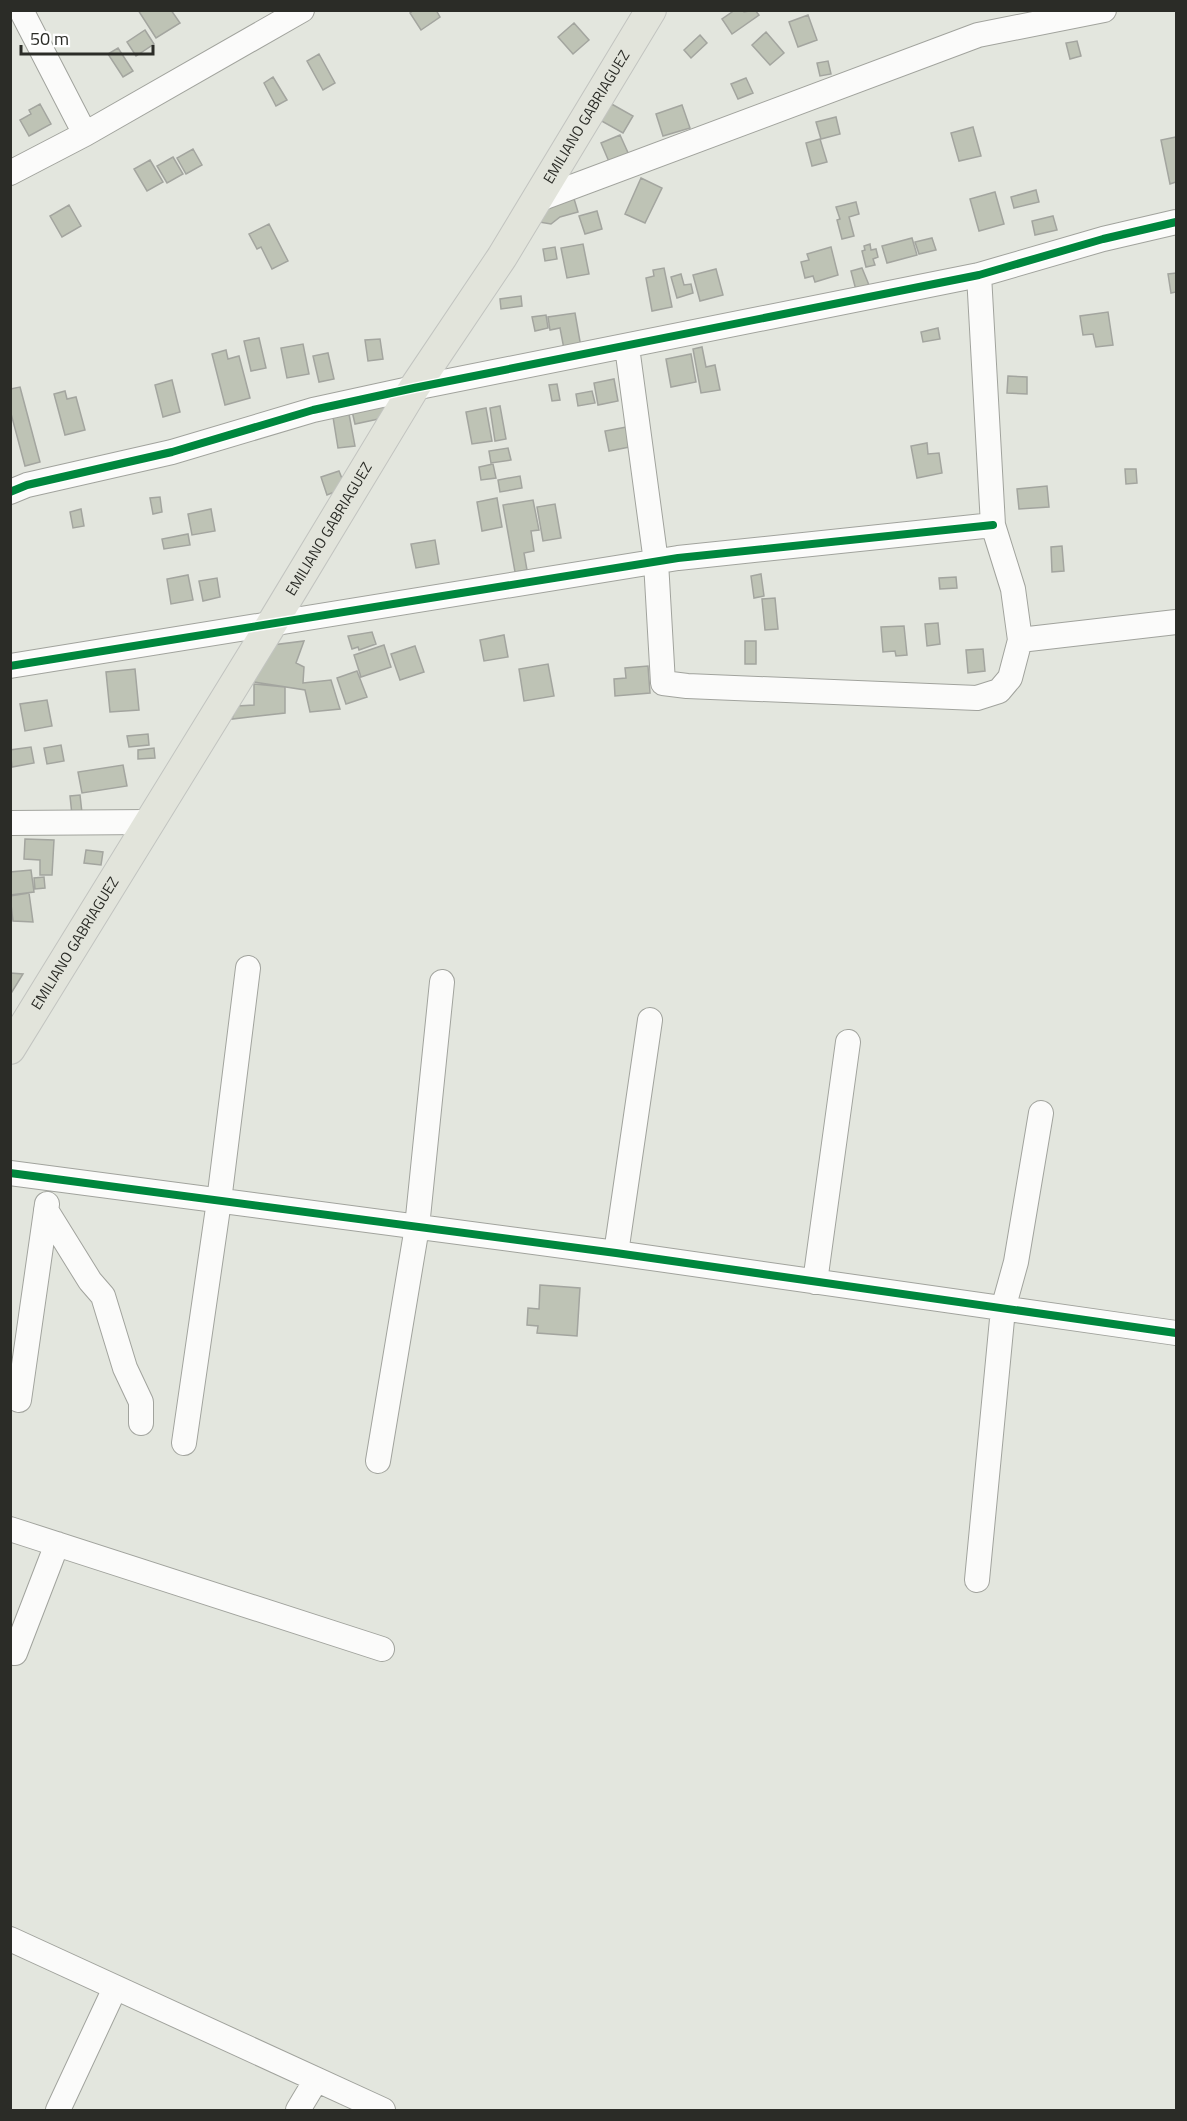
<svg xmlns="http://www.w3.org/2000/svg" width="1187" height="2121" viewBox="0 0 1187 2121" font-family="'Titillium Web',sans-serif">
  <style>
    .building { fill: #bec3b5; stroke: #a3a59f; stroke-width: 1.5 }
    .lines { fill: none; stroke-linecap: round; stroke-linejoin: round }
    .minor-casing { stroke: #a1a39d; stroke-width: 26 }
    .major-casing { stroke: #c2c4c0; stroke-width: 32 }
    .minor { stroke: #fbfbfa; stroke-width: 24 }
    .major { stroke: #e2e4db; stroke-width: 30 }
    .cycleway-casing { stroke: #fff; stroke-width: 11 }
    .cycleway { stroke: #00873e; stroke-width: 8 }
    .labels { text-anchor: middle; stroke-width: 4.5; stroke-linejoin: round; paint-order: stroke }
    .street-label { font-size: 15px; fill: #2b2c27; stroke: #fff }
  </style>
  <rect width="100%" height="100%" fill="#e3e6de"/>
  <!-- building -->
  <path class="building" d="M138,10H171L180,23L156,38Z
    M414,10H436L440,17L421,30L410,13Z
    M735,10H743L744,12L755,10L759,15L732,34L722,19Z
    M808,15L817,40L798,47L789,22Z
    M574,23L589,40L573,54L558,37Z
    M145,30L154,44L136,56L127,42Z
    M766,32L784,53L770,65L752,45Z
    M700,35L707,43L691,58L684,50Z
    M1077,41L1081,56L1070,59L1066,43Z
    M118,48L133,71L123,77L108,54Z
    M319,54L335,83L323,90L307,61Z
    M828,61L831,74L820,76L817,63Z
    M273,77L287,100L276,106L264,83Z
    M746,78L753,93L738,99L731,84Z
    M608,102L633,116L623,133L598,119Z
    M40,104L51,124L29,136L20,120L31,114L29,110Z
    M682,105L690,128L663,136L656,114Z
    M836,117L840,134L821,139L816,122Z
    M973,127L981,156L959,161L951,133Z
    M620,135L629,155L610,164L601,143Z
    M1176,137V182L1170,184L1161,140Z
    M820,139L827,162L812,166L806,143Z
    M193,149L202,165L186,174L177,158Z
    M173,157L183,174L167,183L157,166Z
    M150,160L163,182L147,191L134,169Z
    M641,178L662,188L645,223L625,214Z
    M1036,190L1039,202L1014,208L1011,197Z
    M572,192L578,212L560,217L551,224L539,222L557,196Z
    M995,192L1004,224L979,231L970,199Z
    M856,202L859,214L849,217L854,236L842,239L837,220L840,219L836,207Z
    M69,205L81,226L62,237L50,216Z
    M597,211L602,229L585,234L579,216Z
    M1053,216L1057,230L1035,235L1032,221Z
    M269,224L288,261L272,269L261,247L257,249L249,234Z
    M912,238L917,255L887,263L882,246Z
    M932,238L936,250L919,254L915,242Z
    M583,244L589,274L567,278L561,248Z
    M870,244L871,250L876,249L878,257L873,259L875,265L866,267L862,251L865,250L864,246Z
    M555,247L557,259L545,261L543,249Z
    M831,247L838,275L815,282L813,276L805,278L801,262L809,260L807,254Z
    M664,268L672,307L652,311L646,278L654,276L653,270Z
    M862,268L871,290L857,294L851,271Z
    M716,269L723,295L700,301L693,275Z
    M1176,273V292L1171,293L1168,274Z
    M681,274L684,285L691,284L693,293L677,298L671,277Z
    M521,296L522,306L501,309L500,299Z
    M1108,312L1113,345L1096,347L1093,334L1083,335L1080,316Z
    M575,313L581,347L564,349L560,328L550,330L548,317Z
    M546,315L548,328L535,331L532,317Z
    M938,328L940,339L923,342L921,332Z
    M259,338L266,368L251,371L244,341Z
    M380,339L383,359L368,361L365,340Z
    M303,344L309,374L287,378L281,348Z
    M702,347L706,367L715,365L720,390L701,393L693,349Z
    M226,350L228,359L239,356L250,398L225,405L212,354Z
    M328,353L334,379L319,382L313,356Z
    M691,354L696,382L671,387L666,359Z
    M1008,376L1027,377V394L1007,393Z
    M614,379L618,401L598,405L594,383Z
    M172,380L180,412L163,417L155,385Z
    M557,384L560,400L552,401L549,385Z
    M20,387L40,462L25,466L10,410V389Z
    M65,391L67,399L76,397L85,430L65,435L54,394Z
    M592,391L595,403L578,406L576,394Z
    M385,404L388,417L355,424L352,411Z
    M500,406L506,439L495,441L490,408Z
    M486,408L492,441L472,444L466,412Z
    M349,414L355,446L338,448L333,417Z
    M632,426L635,446L609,451L605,431Z
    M927,443L928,454L939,453L942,473L917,478L911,446Z
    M508,448L511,460L491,463L489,451Z
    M493,464L496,478L481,480L479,467Z
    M1125,469H1136L1137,483L1126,484Z
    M339,471L343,481L337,491L327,495L321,477Z
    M520,476L522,488L500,492L498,480Z
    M1047,486L1049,507L1019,509L1017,489Z
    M160,497L162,512L153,514L150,498Z
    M497,498L502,527L482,531L477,502Z
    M533,500L539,530L531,531L534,551L524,553L527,570L515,572L503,505Z
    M555,504L561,538L543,541L537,507Z
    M81,509L84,526L73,528L70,512Z
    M211,509L215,531L192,535L188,514Z
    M188,534L190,545L164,549L162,539Z
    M435,540L439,564L416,568L411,544Z
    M1062,546L1064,571L1052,572L1051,547Z
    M761,574L764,596L754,598L751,576Z
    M188,575L193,600L171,604L167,579Z
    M956,577L957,588L940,589L939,578Z
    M217,578L220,597L203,601L199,581Z
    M775,598L778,629L765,630L762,599Z
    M938,623L940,644L927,646L925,624Z
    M904,626L907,655L896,656L895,651L883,652L881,627Z
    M372,632L376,644L359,650L358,647L352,649L348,636Z
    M504,635L508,657L484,661L480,640Z
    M304,641L296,663L304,667L303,683L331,680L340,709L310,712L305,690L248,681L272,645Z
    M745,641H756V664H745Z
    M384,645L391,667L361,677L354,655Z
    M415,646L424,672L400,680L391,654Z
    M983,649L985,671L968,673L966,650Z
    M548,664L554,696L524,701L519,669Z
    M648,666L650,693L615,696L614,679L626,678L625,668Z
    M135,669L139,710L110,712L106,672Z
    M357,671L367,697L346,704L337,678Z
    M254,684L285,687V713L232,719L237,706L254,705Z
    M47,700L52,726L25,731L20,704Z
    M148,734L149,745L129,747L127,736Z
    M61,745L64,761L47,764L44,748Z
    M31,747L34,763L12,767L10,750Z
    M154,748L155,758L138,759V750Z
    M123,765L127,786L82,793L78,772Z
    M80,795L82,813L72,815L70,796Z
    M25,839L54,840L52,875H40V860L24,859Z
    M86,850L103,852L101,865L84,863Z
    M31,870L34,892L10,895V872Z
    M44,877L45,888L35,889L34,878Z
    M29,893L33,922L13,921L10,896Z
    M10,973L23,974L10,995Z
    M540,1285L580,1288L577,1336L537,1333L538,1326L527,1325L528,1308L539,1309Z"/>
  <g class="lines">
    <!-- minor casing -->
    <g class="minor-casing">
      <path id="minor" d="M21,10L85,134
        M10,173L85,134L302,10
        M537,200L978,35L1104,10
        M979,275L993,525L1013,589L1020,640L1176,622
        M627,347L656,562L663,683L687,686L977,698L999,691L1010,678L1020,640
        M10,492L27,485L172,452L313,410L414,388L979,275L1103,239L1176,222
        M10,666L678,558L993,525
        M10,823L150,822
        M10,1173L616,1253L1176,1333
        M46,1210L90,1281L103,1296L125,1368L141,1402V1423
        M616,1253L650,1020
        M815,1282L848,1042
        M19,1400L47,1204
        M184,1443L219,1201L248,968
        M378,1461L417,1227L442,982
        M10,1529L382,1649
        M977,1580L1003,1309L1016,1262L1041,1113
        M15,1653L57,1544
        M10,1939L383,2110
        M58,2110L115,1988
        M298,2110L316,2080"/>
    </g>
    <!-- major casing -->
    <g class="major-casing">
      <g id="major">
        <path id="s1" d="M10,1049L271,625L414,388L502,257L651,10"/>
      </g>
    </g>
    <!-- minor -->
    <use href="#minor" class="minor"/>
    <!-- major -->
    <use href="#major" class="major"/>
    <!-- cycleway casing -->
    <g class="cycleway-casing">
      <path id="cycleway" d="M10,492L27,485L172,452L313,410L414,388L979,275L1103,239L1176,222
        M10,666L678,558L993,525
        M10,1173L616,1253L1176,1333"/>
    </g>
    <!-- cycleway -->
    <use href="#cycleway" class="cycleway"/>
  </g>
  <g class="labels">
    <!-- street labels -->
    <g class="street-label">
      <text dy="5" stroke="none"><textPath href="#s1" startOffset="1096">EMILIANO GABRIAGUEZ</textPath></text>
      <text dy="5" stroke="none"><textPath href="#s1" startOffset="610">EMILIANO GABRIAGUEZ</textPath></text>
      <text dy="5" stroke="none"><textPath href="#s1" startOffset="124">EMILIANO GABRIAGUEZ</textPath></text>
    </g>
  </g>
  <!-- border -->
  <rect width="1187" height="2121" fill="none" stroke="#2b2c27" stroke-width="24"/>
  <!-- scale -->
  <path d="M21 45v9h132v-9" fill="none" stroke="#2b2c27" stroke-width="3"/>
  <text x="30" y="45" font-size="18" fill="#2b2c27" stroke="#ffffff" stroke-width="4.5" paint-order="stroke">50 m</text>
</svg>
